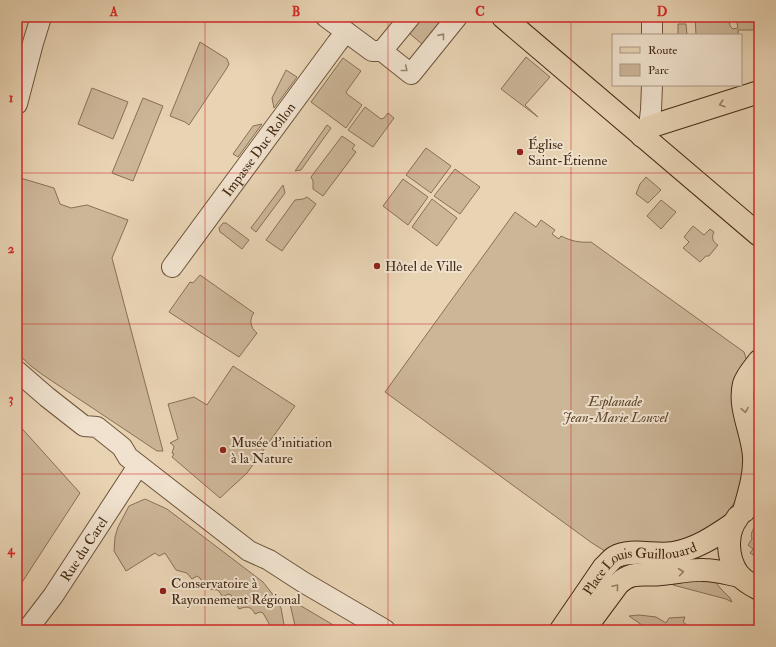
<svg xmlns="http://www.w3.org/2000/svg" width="776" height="647" viewBox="0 0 776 647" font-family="'IM FELL Double Pica',serif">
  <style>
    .green { fill: #ccb698; stroke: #887056 }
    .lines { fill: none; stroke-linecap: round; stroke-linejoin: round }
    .minor-casing { stroke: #6e543c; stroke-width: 22 }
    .major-casing { stroke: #452a15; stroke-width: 24 }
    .minor { stroke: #f0e2ce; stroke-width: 20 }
    .major { stroke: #e8d3b3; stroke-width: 22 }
    .oneway { stroke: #9a8672 }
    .oneway2 { stroke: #967e64 }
    .grid { fill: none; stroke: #d62828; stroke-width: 1; stroke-opacity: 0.55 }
    .poi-dot { fill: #8f2418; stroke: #f0e2ce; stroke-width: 1.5 }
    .labels { text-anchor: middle; stroke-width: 4; stroke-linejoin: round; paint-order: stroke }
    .poi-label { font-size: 14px; fill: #452a15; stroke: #f0e2ce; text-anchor: start }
    .street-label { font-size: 14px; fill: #452a15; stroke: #f0e2ce }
    .park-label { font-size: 14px; font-style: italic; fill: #60462f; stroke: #f0e2ce }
    .neatline { fill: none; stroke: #d62828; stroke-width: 1.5 }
    .grid-label { font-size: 13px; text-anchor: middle; font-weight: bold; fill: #d62828 }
  </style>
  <rect width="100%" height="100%" fill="#e8d3b3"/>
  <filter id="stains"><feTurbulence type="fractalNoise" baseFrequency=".005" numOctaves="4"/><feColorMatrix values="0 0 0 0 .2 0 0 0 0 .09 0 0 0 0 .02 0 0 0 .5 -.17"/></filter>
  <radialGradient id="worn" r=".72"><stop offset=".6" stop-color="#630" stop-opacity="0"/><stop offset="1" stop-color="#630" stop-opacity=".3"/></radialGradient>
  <!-- green -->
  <path class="green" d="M422,17H444L422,44L409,33Z
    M695,17L729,18L730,26L733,29L738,28L736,17H759V30H738V35H696Z
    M678,24H686L687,35H678Z
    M200,42L227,59L229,64L227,68L189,125L185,122L170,116Z
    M526,57L550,77L525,105L538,117L501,89Z
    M343,58L361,71L346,92L347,94L362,105L346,128L311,102Z
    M286,70L297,77L274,108L272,98Z
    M92,88L128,102L113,139L78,124Z
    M143,98L163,106L133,181L112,173Z
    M365,107L381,119L384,118L388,113L394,118L373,147L348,130Z
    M262,124L238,157L233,154L253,126Z
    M327,125L331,128L301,170L295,171Z
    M342,136L355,145L352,149L356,152L323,196L313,189V181L311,177Z
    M426,148L451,166L431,193L406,175Z
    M455,169L480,187L460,214L434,196Z
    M17,177L54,188L60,204L71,208L87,205L128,220L112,258L163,451H157L43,375L31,366L17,353Z
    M646,177L661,190L648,203L636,194L640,184Z
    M403,179L428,197L408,225L383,206Z
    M283,185L285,193L256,232L251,228Z
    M307,197L316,204L282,251L266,240L295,200L303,199Z
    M432,199L457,218L437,246L412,227Z
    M661,200L676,212L661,229L647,216Z
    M515,212L536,227L541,220L555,230L552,234L559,239L561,236C571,241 580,243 591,242L744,352L749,367L747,455L736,500L724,518L689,541L608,553L592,543L385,392Z
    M223,223H226L249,240L242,249L223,234L220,232L219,228Z
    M693,226L704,235L710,229L714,232C711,238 713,242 718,245L709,256H706L700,262L683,248L689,242L684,237Z
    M200,275L254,313C249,319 250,328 257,333L239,357L169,312L171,309L190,282L193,283Z
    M233,366L295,406L247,473L220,498L172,457L174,454L172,453L174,447L173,445L170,443L178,439L168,404L194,397L207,405Z
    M17,423L80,493L17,590Z
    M145,499L167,509L263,582L274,596L281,608L285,630H269L271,627L263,613L260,612L255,614C251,606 247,606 239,609L231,595L228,594L223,597L218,590L206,589L200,578L197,576L192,579L187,573L176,570L165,553L159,556L155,553L126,571L114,551L115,537L118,527L129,506Z
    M758,524H759V546L757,549L759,550V566L755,562V556L750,553L753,549L748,545L752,539C750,533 753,528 758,524Z
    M713,579L721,589L730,598L732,602L726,599L673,585V583Z
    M296,603L335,626L338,630H296L290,604Z
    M639,615L656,617L666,623L669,618L685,617L683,622L687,625L691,630H649L629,616Z"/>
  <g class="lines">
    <!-- minor casing -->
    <g class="minor-casing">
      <g id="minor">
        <path d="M326,17L372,51H382"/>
        <path d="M410,17L382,51L411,74L457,17"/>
        <path d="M652,35V17"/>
        <path d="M17,104L33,43L41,17"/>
        <path d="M649,127L651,110L652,85"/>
        <path id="s1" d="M172,267L337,43L346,32"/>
        <path d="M17,371L47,397L84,426L97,427L122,447L128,457L249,551L269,560L303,582L385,630"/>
        <path id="s2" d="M27,630L53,596L138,466"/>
      </g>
    </g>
    <!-- major casing -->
    <g class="major-casing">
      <g id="major">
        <path d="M503,17L759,235"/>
        <path d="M642,136L649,127L759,92"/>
        <path d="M744,511C749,493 755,475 754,457C753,433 738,408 744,384C747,375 754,368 759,361"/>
        <path d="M738,517C725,533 727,558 738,574C744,581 751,585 759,589"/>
        <path id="s3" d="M561,630L604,567C608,564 611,559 615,557C629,548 656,556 673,553C696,549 714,537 733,524"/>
        <path d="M584,630L618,584C633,570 643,576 661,574C675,573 690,569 704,570C716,570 729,574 740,576"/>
      </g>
    </g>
    <!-- minor -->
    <use href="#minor" class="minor"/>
    <!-- major -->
    <use href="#major" class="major"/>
  </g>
  <!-- one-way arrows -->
  <defs><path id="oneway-chevron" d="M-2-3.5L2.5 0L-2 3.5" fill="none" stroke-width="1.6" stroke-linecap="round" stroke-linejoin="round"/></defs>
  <g class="oneway">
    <use href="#oneway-chevron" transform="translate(442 36) rotate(-51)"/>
    <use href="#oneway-chevron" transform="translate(405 69) rotate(39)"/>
  </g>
  <g class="oneway2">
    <use href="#oneway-chevron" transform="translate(722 104) rotate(163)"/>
    <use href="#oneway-chevron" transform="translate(745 410) rotate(80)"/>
    <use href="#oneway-chevron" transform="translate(681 572) rotate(-7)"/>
    <use href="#oneway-chevron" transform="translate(616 587) rotate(-50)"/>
  </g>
  <!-- grid -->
  <path class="grid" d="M205,17V630M388,17V630M571,17V630M17,173H759M17,324H759M17,474H759"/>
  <!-- markers -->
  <g class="poi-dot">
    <circle cx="520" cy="152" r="4"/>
    <circle cx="377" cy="266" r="4"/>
    <circle cx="223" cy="450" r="4"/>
    <circle cx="163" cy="591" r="4"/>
  </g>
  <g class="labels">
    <!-- poi labels -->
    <g class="poi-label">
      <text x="528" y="149">Église<tspan x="528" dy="16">Saint-Étienne</tspan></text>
      <text x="385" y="271">Hôtel de Ville</text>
      <text x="231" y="447">Musée d'initiation<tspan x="231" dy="16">à la Nature</tspan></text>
      <text x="171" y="588">Conservatoire à<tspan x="171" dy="16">Rayonnement Régional</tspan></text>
    </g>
    <!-- street labels -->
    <g class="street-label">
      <text dy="5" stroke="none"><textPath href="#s1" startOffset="146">Impasse Duc Rollon</textPath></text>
      <text dy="5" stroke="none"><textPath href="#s2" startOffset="99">Rue du Carel</textPath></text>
      <text dy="5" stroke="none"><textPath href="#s3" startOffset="109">Place Louis Guillouard</textPath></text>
    </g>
    <!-- park labels -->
    <g class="park-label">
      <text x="615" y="406">Esplanade<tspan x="615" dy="16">Jean-Marie Louvel</tspan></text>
    </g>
  </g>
  <!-- margin -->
  <rect width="776" height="647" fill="none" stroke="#e8d3b3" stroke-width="44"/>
  <!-- legend -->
  <rect x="612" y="34" width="130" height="52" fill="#f0e2ce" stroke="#ac9884"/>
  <rect x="620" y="47" width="20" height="6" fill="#e8d3b3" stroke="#ac9884"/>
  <text x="648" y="54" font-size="12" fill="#452a15">Route</text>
  <rect x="620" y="64" width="20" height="12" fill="#ccb698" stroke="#ac9884"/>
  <text x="648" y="74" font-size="12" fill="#452a15">Parc</text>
  <rect x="22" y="22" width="732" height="603" class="neatline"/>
  <g class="grid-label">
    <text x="114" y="16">A</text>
    <text x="296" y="16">B</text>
    <text x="480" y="16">C</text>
    <text x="662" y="16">D</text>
    <text x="11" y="102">1</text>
    <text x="11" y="253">2</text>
    <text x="11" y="403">3</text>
    <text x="11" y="554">4</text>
  </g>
  <rect width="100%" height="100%" filter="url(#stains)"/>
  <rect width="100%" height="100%" fill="url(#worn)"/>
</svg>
